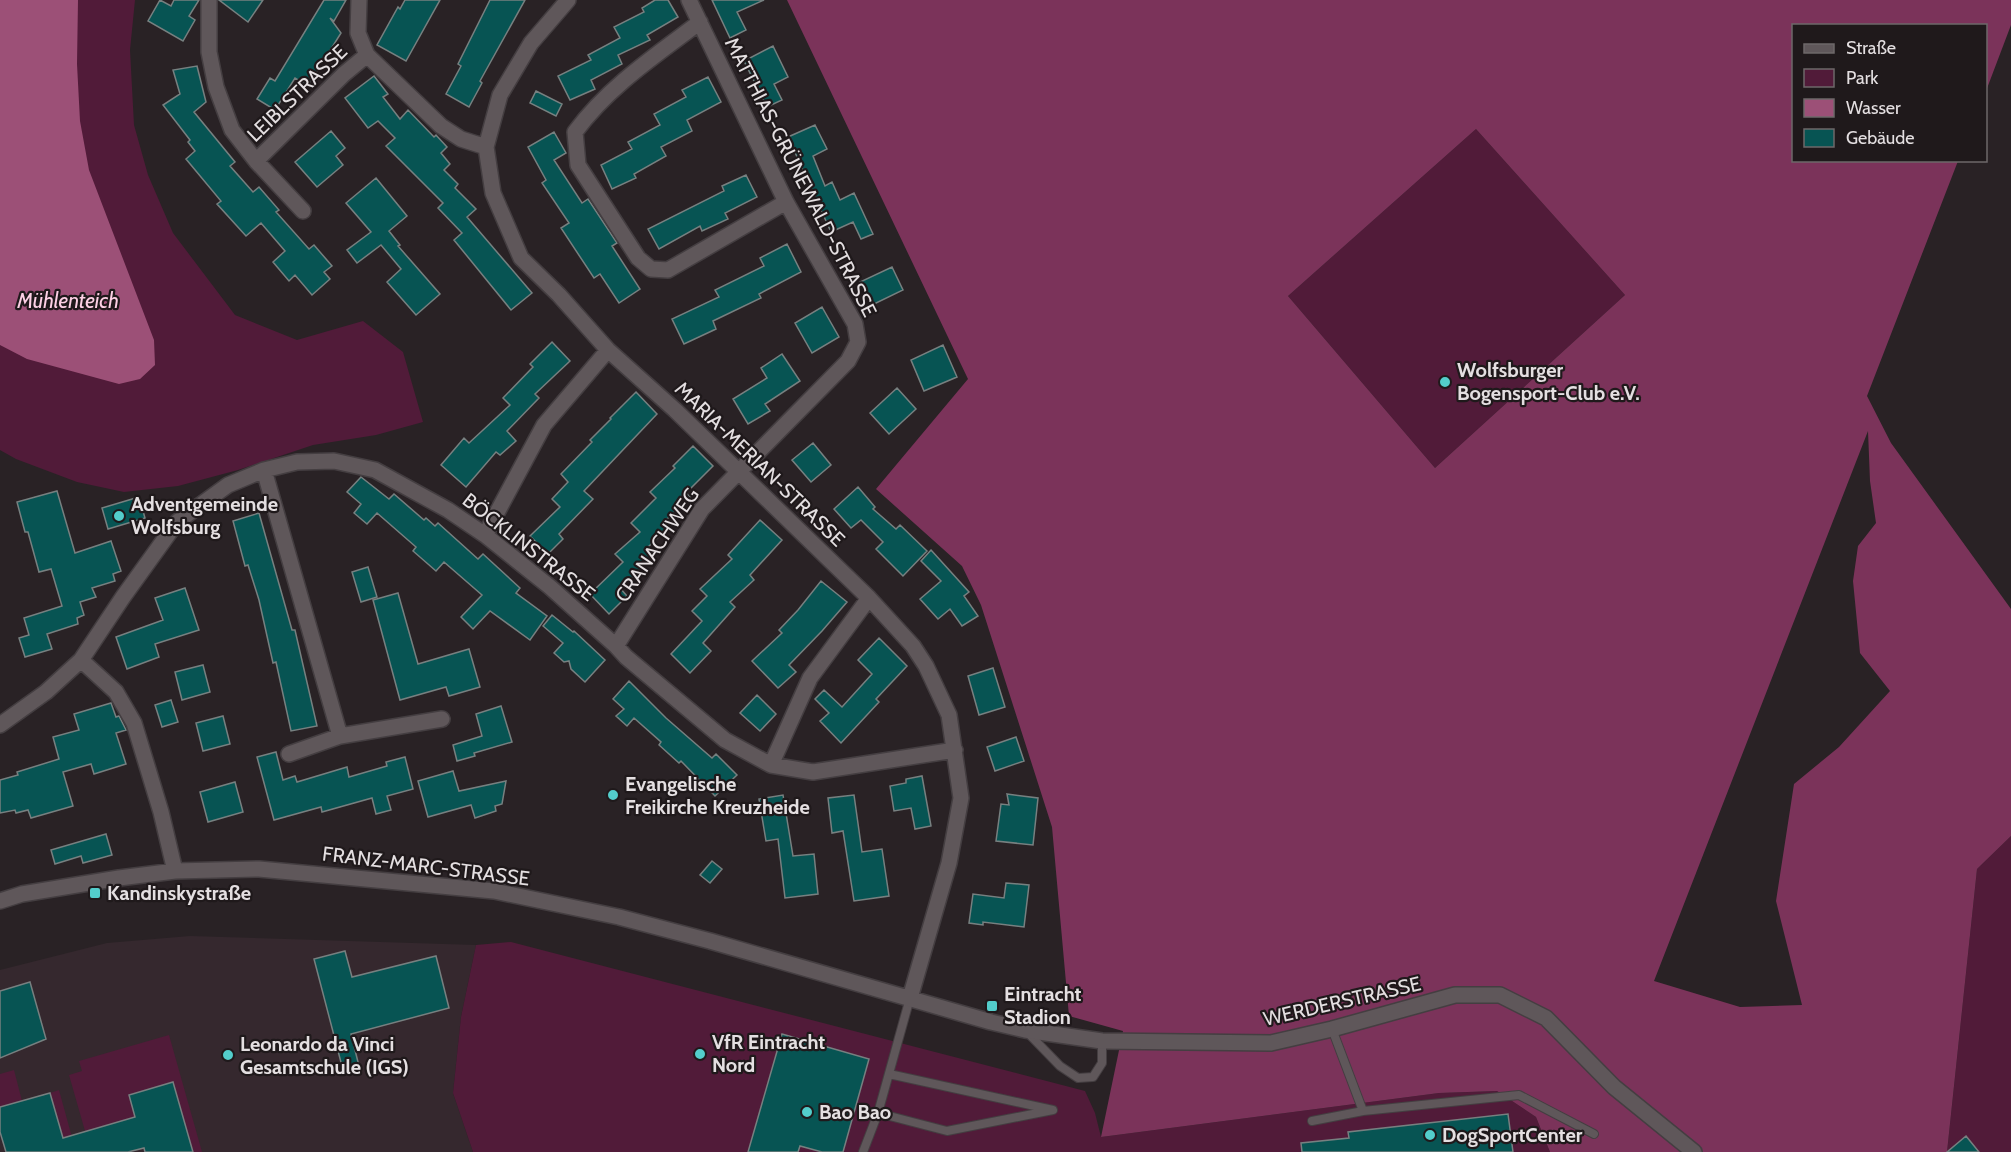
<svg xmlns="http://www.w3.org/2000/svg" width="2011" height="1152" viewBox="0 0 2011 1152" font-family="Cabin,sans-serif">
  <style>
    .built { fill: #35282e }
    .green { fill: #511b39 }
    .forest { fill: #7b335a; fill-rule: evenodd }
    .water { fill: #9c5077 }
    .building { fill: #075453; stroke: #778080; stroke-width: 1.5 }
    .lines { fill: none; stroke-linecap: round; stroke-linejoin: round }
    .lane-casing { stroke: #443e41; stroke-width: 10 }
    .street-casing { stroke: #443e41; stroke-width: 18 }
    .lane { stroke: #5f575a; stroke-width: 8 }
    .street { stroke: #5f575a; stroke-width: 15 }
    .poi-dot { fill: #53cdcb; stroke: #1f191b; stroke-width: 2 }
    .labels { text-anchor: middle; stroke-width: 4.5; stroke-linejoin: round; paint-order: stroke }
    .street-label { font-size: 20px; fill: #e4dfe1; stroke: #1f191b }
    .poi-label { font-size: 20px; font-weight: bold; fill: #e4dfe1; stroke: #1f191b; text-anchor: start }
    .water-label { font-size: 21px; font-style: italic; fill: #fdd0e5; stroke: #1f191b }
  </style>
  <rect width="100%" height="100%" fill="#292225"/>
  <!-- built -->
  <path class="built" d="M190,936L476,945L461,1017L453,1093L473,1152H0V970L107,943Z"/>
  <!-- green -->
  <path class="green" d="M0,0H135L130,50L134,125L148,175L173,233L235,315L297,340L363,321L403,352L423,422L376,435L313,445L238,470L178,486L124,492L77,482L16,459L0,450Z
    M1476,129L1625,295L1435,468L1288,296Z
    M2011,836V1152H1947L1977,869Z
    M511,942L1085,1091L1095,1113L1101,1137L1439,1093L1497,1091L1536,1117L1550,1152H473L453,1093L461,1017L476,945Z
    M169,1035L202,1152H193L173,1082L129,1095L135,1117L85,1131L69,1075L82,1071L79,1061Z
    M14,1070L22,1101L0,1107V1074Z
    M59,1090L76,1152H67L50,1093Z"/>
  <!-- forest -->
  <path class="forest" d="M787,0H2011V25L1986,91V26H1794V160L1958,161L1867,396L1891,443L2011,609V836L1977,869L1947,1152H1550L1536,1117L1497,1091L1439,1093L1101,1137L1123,1031L1069,1016L1052,827L981,605L962,566L876,489L968,379ZM1476,129L1625,295L1435,468L1288,296ZM1868,431L1870,481L1876,523L1858,546L1853,581L1860,653L1890,691L1839,747L1794,784L1776,901L1802,1005L1740,1007L1654,981Z"/>
  <!-- water -->
  <path class="water" d="M0,0H78L77,64L80,121L89,170L154,340L155,365L140,379L119,384L27,359L0,345Z"/>
  <!-- building -->
  <path class="building" d="M160,0L171,6L174,0H199L189,16L195,20L183,41L148,21Z
    M219,0H263L248,22Z
    M324,0H346L334,21L330,18L341,33L308,86L295,78L275,110L257,99L270,78L275,81Z
    M405,0H440L406,61L377,45L398,7L400,9Z
    M490,0H525L480,81L482,83L469,107L446,94L461,66L458,64Z
    M655,0H668L678,17L647,35L650,40L618,55L622,64L591,80L595,89L570,100L558,76L591,60L588,55L620,38L614,27L644,12L642,8Z
    M712,0H764L737,12L746,30L730,38Z
    M773,46L788,77L774,84L782,100L767,107L744,61Z
    M197,66L206,102L194,112L235,162L230,166L253,192L259,187L279,210L276,212L309,249L314,245L332,266L324,272L330,279L312,295L295,275L289,281L273,262L285,251L261,223L246,236L217,204L221,201L186,159L195,151L188,142L190,140L163,105L180,94L173,70Z
    M374,76L388,94L383,97L400,119L408,110L434,137L436,135L447,147L441,153L450,164L444,170L458,184L455,188L476,209L467,217L532,293L511,310L454,240L462,233L438,208L443,203L386,146L395,138L378,121L368,128L345,98Z
    M708,77L721,102L687,120L692,131L661,147L666,156L634,174L636,178L612,189L601,165L632,149L628,142L660,125L654,114L686,97L682,90Z
    M536,91L562,104L556,116L530,103Z
    M815,125L827,149L813,156L825,186L832,182L840,200L854,193L873,234L861,239L853,222L831,232L788,137Z
    M331,131L345,148L336,156L343,165L317,187L295,162Z
    M554,132L566,153L554,160L582,203L588,199L617,243L612,246L640,289L619,303L600,274L594,278L561,228L569,223L542,183L546,180L528,147Z
    M746,175L757,197L725,213L728,219L702,231L700,226L659,249L648,229L724,191L722,186Z
    M376,178L407,216L389,231L400,245L398,246L440,294L416,315L387,282L401,269L381,245L357,263L347,250L371,232L346,203Z
    M787,244L801,272L759,294L761,298L713,321L716,329L684,344L672,319L719,297L715,290L764,266L760,258Z
    M892,267L903,290L872,305L860,282Z
    M822,307L839,337L812,353L795,323Z
    M552,342L570,361L535,394L539,398L507,431L516,441L500,455L496,452L466,487L441,465L464,438L469,443L510,405L503,398L533,367L530,364Z
    M943,345L957,377L924,391L911,360Z
    M782,354L800,381L765,404L770,411L748,424L733,399L767,378L761,368Z
    M897,388L916,409L889,434L870,413Z
    M636,392L657,414L584,491L593,499L559,534L563,539L548,554L530,536L560,507L552,499L568,482L561,474L592,442L590,440L611,419L610,418Z
    M813,443L831,465L811,482L792,460Z
    M693,446L713,466L686,493L690,497L665,521L670,526L647,548L655,558L620,588L627,596L609,614L590,594L623,562L615,554L640,532L631,523L656,498L650,492L675,468L673,466Z
    M361,477L389,499L394,494L424,520L426,518L435,526L438,523L478,559L483,554L520,588L516,593L547,616L530,640L490,611L473,629L461,617L482,595L444,562L436,571L413,551L416,547L377,513L367,524L354,513L361,504L347,492Z
    M858,487L875,507L873,509L896,529L900,525L927,551L903,576L876,549L883,542L861,520L851,528L834,509Z
    M57,491L75,553L111,541L121,571L113,574L115,581L92,588L96,597L80,602L84,615L77,618L78,624L47,634L52,649L25,657L19,638L29,635L24,618L62,606L51,569L39,572L28,532H25L17,502Z
    M139,497L145,518L108,529L102,508Z
    M259,513L292,630H295L317,726L291,731L276,662L273,663L259,600L248,565L245,566L233,521Z
    M760,520L782,540L750,575L754,580L730,602L735,607L703,643L711,651L690,673L671,654L702,621L692,611L707,596L700,589L732,559L728,555Z
    M931,550L969,592L964,596L978,616L962,626L950,609L938,619L920,599L941,581L921,561Z
    M368,567L377,597L361,602L352,572Z
    M821,581L847,602L822,631L789,665L796,672L778,688L752,661L782,633L779,630L798,610Z
    M185,588L199,630L155,644L159,657L127,669L116,637L163,620L155,598Z
    M398,593L418,664L469,649L480,687L449,696L446,687L400,700L373,600Z
    M552,615L573,632L574,631L605,660L585,682L571,669L569,661L564,662L554,653L563,643L543,626Z
    M879,638L907,666L876,699L879,702L841,743L820,721L829,713L815,699L824,690L842,707L872,674L858,660Z
    M203,665L210,692L182,700L175,672Z
    M993,668L1005,707L979,715L968,676Z
    M629,681L666,718L712,758L716,754L737,775L715,796L681,761L679,763L659,745L661,742L634,718L627,726L616,716L624,709L613,699Z
    M757,695L776,714L760,731L740,713Z
    M171,700L178,722L162,727L155,705Z
    M111,703L116,717L119,716L126,730L116,733L126,764L94,774L91,764L63,772L73,806L31,818L28,810L16,813L15,810L0,813V780L18,775L17,772L59,759L53,737L79,730L74,714Z
    M501,706L512,742L474,753L475,756L457,761L453,745L482,736L476,714Z
    M223,716L230,744L203,751L196,723Z
    M1016,737L1024,761L995,771L987,747Z
    M276,752L283,780L295,776L297,782L347,767L349,777L387,766L386,762L405,757L413,789L387,796L391,810L376,814L372,798L322,812L321,807L274,820L257,757Z
    M453,771L459,791L506,781L502,804L495,806L496,811L475,818L471,805L428,817L418,781Z
    M922,776L931,826L915,829L911,808L894,811L890,786L906,783V779Z
    M235,782L243,812L208,822L200,792Z
    M1007,794L1038,798L1033,845L996,841L1001,804L1009,805Z
    M783,795L793,856L814,854L818,894L785,898L778,839L766,841L759,799Z
    M854,795L862,852L882,849L889,896L854,901L843,831L832,833L828,798Z
    M106,834L112,855L83,863L81,856L55,864L51,850Z
    M712,861L722,869L710,883L700,875Z
    M1006,883L1029,885L1024,927L983,922V925L969,923L973,894L1004,898Z
    M345,951L352,977L436,956L449,1008L351,1034L359,1066L343,1070L314,959Z
    M30,982L46,1039L0,1058V991Z
    M782,1034L869,1059L843,1152H822L800,1146L798,1152H748Z
    M173,1082L193,1152H145L144,1148L128,1152H6L0,1132V1107L50,1093L63,1138L135,1117L129,1095Z
    M1508,1114L1513,1152H1302L1301,1143L1349,1138L1348,1132Z
    M1966,1136L1979,1152H1947Z"/>
  <g class="lines">
    <!-- lane casing -->
    <g class="lane-casing">
      <path id="lane" d="M1332,1029L1363,1111L1519,1095L1594,1134
        M1028,1033L1060,1066L1078,1078L1093,1077L1102,1063V1041
        M878,1113L947,1131L1053,1110L889,1074
        M1312,1121L1363,1111
        M863,1152L878,1113L910,998"/>
    </g>
    <!-- street casing -->
    <g class="street-casing">
      <path id="street" d="M209,0V52L216,87L232,130L256,161L303,211
        M359,0L358,33L367,55L441,126L461,139L486,147
        M568,0L531,43L500,95L486,147L493,193L521,258L559,295L608,350L675,410L869,598L913,646L926,666L949,715L961,798L949,863L910,998
        M700,22C656,55 608,87 575,132L578,165L638,258L651,269L668,270L786,202
        M256,161L344,74L367,55
        M264,470L340,736
        M485,535L544,425L608,350
        M616,646L702,509L848,361L858,342L855,324L786,202L689,0
        M81,660L116,692L134,723L161,812L175,871
        M0,725L46,692L81,660L123,597L177,522L228,485L264,470L297,462L334,461L375,470L448,510L485,535L550,587L616,646L626,657L725,740L771,765L813,772L955,750
        M289,754L340,736L442,719
        M771,765L810,678L869,598
        M0,901L22,894L119,878L175,871L259,869L494,891L619,917L710,941L991,1022L1025,1030L1102,1041L1271,1043L1332,1029L1455,995H1500L1546,1018L1614,1087L1694,1152"/>
    </g>
    <!-- lane -->
    <use href="#lane" class="lane"/>
    <!-- street -->
    <use href="#street" class="street"/>
  </g>
  <!-- markers -->
  <g class="poi-dot">
    <circle cx="1445" cy="382" r="6"/>
    <circle cx="119" cy="516" r="6"/>
    <circle cx="613" cy="795" r="6"/>
    <rect x="89" y="887" width="12" height="12" rx="3"/>
    <rect x="986" y="1000" width="12" height="12" rx="3"/>
    <circle cx="700" cy="1054" r="6"/>
    <circle cx="228" cy="1055" r="6"/>
    <circle cx="807" cy="1112" r="6"/>
    <circle cx="1430" cy="1135" r="6"/>
  </g>
  <g class="labels">
    <!-- street labels -->
    <g class="street-label">
      <text transform="translate(297 93) rotate(-44)" y="7">LEIBLSTRASSE</text>
      <text transform="translate(801 177) rotate(63)" y="7">MATTHIAS-GRÜNEWALD-STRASSE</text>
      <text transform="translate(760 464) rotate(44)" y="7">MARIA-MERIAN-STRASSE</text>
      <text transform="translate(657 545) rotate(-56)" y="7">CRANACHWEG</text>
      <text transform="translate(529 547) rotate(38)" y="7">BÖCKLINSTRASSE</text>
      <text transform="translate(426 866) rotate(7)" y="7">FRANZ-MARC-STRASSE</text>
      <text transform="translate(1342 1001) rotate(-13)" y="7">WERDERSTRASSE</text>
    </g>
    <!-- poi labels -->
    <g class="poi-label">
      <text x="1457" y="377">Wolfsburger<tspan x="1457" dy="23">Bogensport-Club e.V.</tspan></text>
      <text x="131" y="511">Adventgemeinde<tspan x="131" dy="23">Wolfsburg</tspan></text>
      <text x="625" y="791">Evangelische<tspan x="625" dy="23">Freikirche Kreuzheide</tspan></text>
      <text x="107" y="900">Kandinskystraße</text>
      <text x="1004" y="1001">Eintracht<tspan x="1004" dy="23">Stadion</tspan></text>
      <text x="712" y="1049">VfR Eintracht<tspan x="712" dy="23">Nord</tspan></text>
      <text x="240" y="1051">Leonardo da Vinci<tspan x="240" dy="23">Gesamtschule (IGS)</tspan></text>
      <text x="819" y="1119">Bao Bao</text>
      <text x="1442" y="1142">DogSportCenter</text>
    </g>
    <!-- water labels -->
    <g class="water-label">
      <text x="68" y="308">Mühlenteich</text>
    </g>
  </g>
  <!-- legend -->
  <rect x="1792" y="24" width="195" height="138" fill="#1f191b" stroke="#6e686a" stroke-width="1.5"/>
  <rect x="1804" y="44" width="30" height="9" fill="#5f575a" stroke="#6e686a" stroke-width="1.5"/>
  <text x="1846" y="54" font-size="18" fill="#e4dfe1">Straße</text>
  <rect x="1804" y="69" width="30" height="18" fill="#511b39" stroke="#6e686a" stroke-width="1.5"/>
  <text x="1846" y="84" font-size="18" fill="#e4dfe1">Park</text>
  <rect x="1804" y="99" width="30" height="18" fill="#9c5077" stroke="#6e686a" stroke-width="1.5"/>
  <text x="1846" y="114" font-size="18" fill="#e4dfe1">Wasser</text>
  <rect x="1804" y="129" width="30" height="18" fill="#075453" stroke="#6e686a" stroke-width="1.5"/>
  <text x="1846" y="144" font-size="18" fill="#e4dfe1">Gebäude</text>
</svg>
